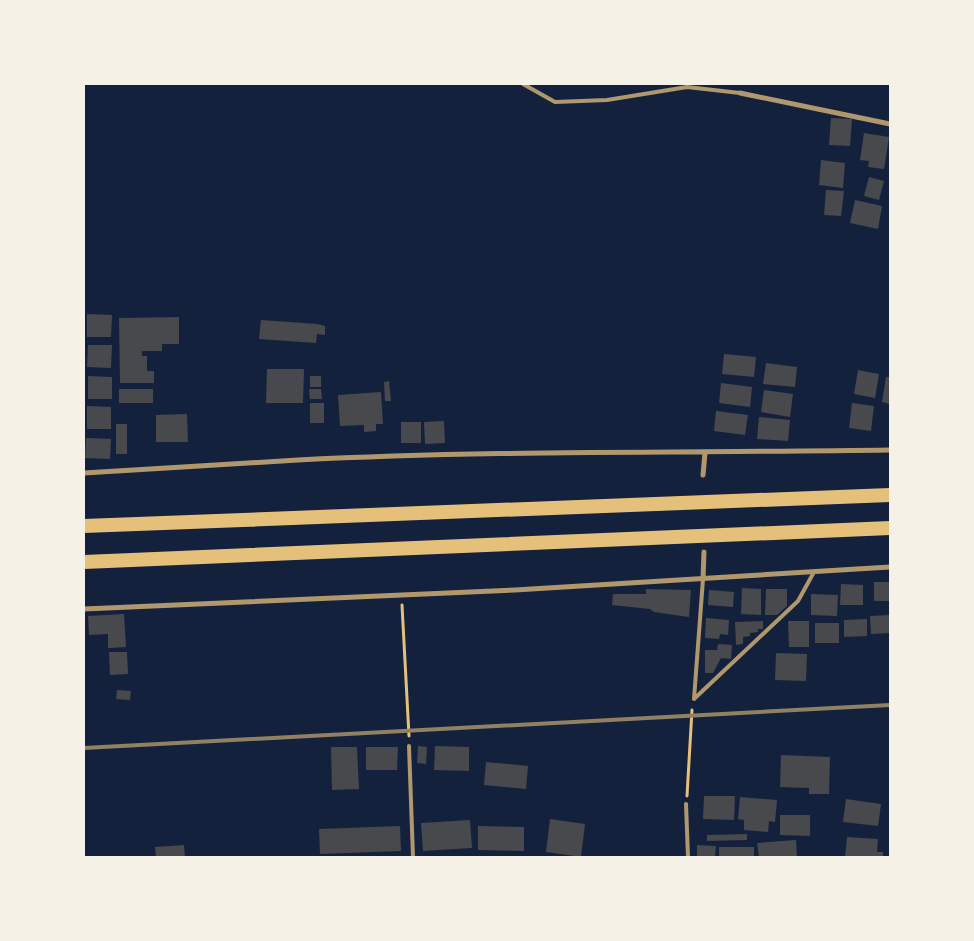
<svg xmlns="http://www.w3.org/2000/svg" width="974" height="941" viewBox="0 0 974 941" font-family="Quicksand,sans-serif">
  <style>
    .building { fill: #48494c }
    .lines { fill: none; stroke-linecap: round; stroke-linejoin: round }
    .path { stroke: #e5c07b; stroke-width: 3 }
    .service { stroke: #b1986c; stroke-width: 4 }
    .minor { stroke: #b1986c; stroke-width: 5 }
    .motorway { stroke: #e5c07b; stroke-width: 14 }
    .rail { stroke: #918062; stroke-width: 4 }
  </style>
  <rect width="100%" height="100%" fill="#14213d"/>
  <!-- building -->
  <path class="building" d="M831,118L852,119L850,146L829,145Z
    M864,133L889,137L884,169L868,167L869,161L860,160Z
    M821,160L845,163L843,188L819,185Z
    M869,177L884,181L879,200L864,196Z
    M826,190L844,191L841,216L824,215Z
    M855,200L882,206L878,229L850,223Z
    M87,314L112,315L111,337H87Z
    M179,317V344H162V351H142V356H147V371H154V383H120L119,318Z
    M261,320L317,324L325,326V335L317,334L316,343L259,339Z
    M88,345H112L111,368L87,367Z
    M724,354L756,357L754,377L722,374Z
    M766,363L797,367L795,387L763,384Z
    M267,369H304L303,403H266Z
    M858,370L879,374L875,398L854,394Z
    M88,376L112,377V399H88Z
    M310,376H321V387H310Z
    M886,377H890V404L882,402Z
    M389,381L391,401H385L384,382Z
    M721,383L752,387L750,407L719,403Z
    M119,389H153V403H119Z
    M309,389H321L322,399H310Z
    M764,390L793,394L790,417L761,412Z
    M381,392L383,424H376V431L364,432V425L340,426L338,395Z
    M310,403H324V423H310Z
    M852,403L874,406L871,431L849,428Z
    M87,406L111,407V429H87Z
    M716,411L748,415L745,435L714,431Z
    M187,414L188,442H156V415Z
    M759,417L790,420L788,441L757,439Z
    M444,421L445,443L425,444L424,422Z
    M401,422H421V443H401Z
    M116,424H127V454H116Z
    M86,438L111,439L110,459L85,458Z
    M874,582H890V601H874Z
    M841,584L863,585V605H840Z
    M742,588L761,589V615L741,614Z
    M646,589L691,590L689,617L654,612L650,609L612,605L613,594H646Z
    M766,589H787V606L777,615H765Z
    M709,590L734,592L733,607L708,605Z
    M811,594L838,595L837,616L811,615Z
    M124,614L126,647L108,648V634L89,635L88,616Z
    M890,615V633L871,634L870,616Z
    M706,618L729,620L728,635L720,634L719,639L705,638Z
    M867,619V636L844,637V620Z
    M763,621V629H758V632L750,633V636L743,637V644L736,645L735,622Z
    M788,621H809V647H789Z
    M815,623H839V643H815Z
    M718,644L732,645L731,659L721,658L713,673H705V650H717Z
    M109,652H127L128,674L110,675Z
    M776,653L807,654L806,681L775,680Z
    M117,690L131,691L130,700L116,699Z
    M418,746L427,747L426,764L417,763Z
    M435,746L469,747V771L434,770Z
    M331,747H357L359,789L332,790Z
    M366,747H398L397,770H366Z
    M781,755L830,757L829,794H809V788L780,787Z
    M486,762L528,766L526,789L484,785Z
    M704,796H735L734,820L703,819Z
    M740,797L777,800L775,822L769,821L768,832L744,830V820L738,819Z
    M846,799L881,804L878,826L843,822Z
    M780,815H810V836L780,835Z
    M550,819L585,824L581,857L546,852Z
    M470,820L472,848L423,851L421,823Z
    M400,826L401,851L320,854L319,829Z
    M478,826L524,827V851L478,850Z
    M747,834V840L707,841V835Z
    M847,837L878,839L877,852H883V857H845Z
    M796,840L797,857H759L757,843Z
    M184,845L185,857H156L155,847Z
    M697,845L716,846L715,857H697Z
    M719,847H754V857H719Z"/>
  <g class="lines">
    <!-- path -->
    <path class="path" d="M402,605L409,736
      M687,796L692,710"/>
    <!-- service -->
    <path class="service" d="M523,84L555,102L607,100L687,87L740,93
      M694,699L798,601L814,572
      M694,699L703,579
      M409,746L413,857
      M686,804L688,857"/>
    <!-- minor -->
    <path class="minor" d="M740,93L890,124
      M84,473C155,469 227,464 298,460C495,450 693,453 890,450
      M703,475L705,453
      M703,579L704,552
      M84,609L515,590L890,567"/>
    <!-- motorway -->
    <path class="motorway" d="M84,526L890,495
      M84,562L890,528"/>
    <!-- rail -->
    <path class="rail" d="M84,748L890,705"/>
  </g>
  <!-- border -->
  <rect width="974" height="941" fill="none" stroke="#f6f1e7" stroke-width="170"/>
</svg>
